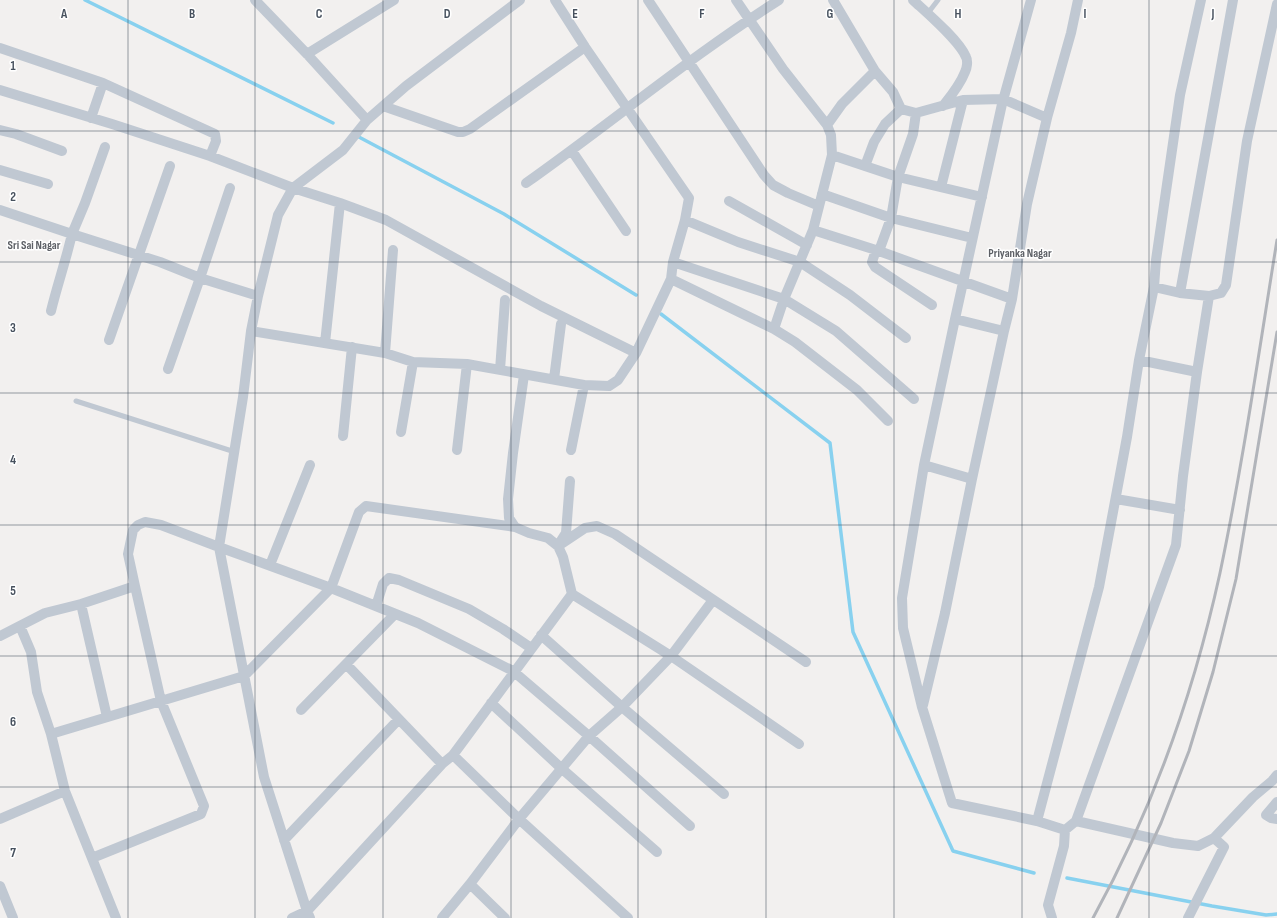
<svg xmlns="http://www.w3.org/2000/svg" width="1277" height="918" viewBox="0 0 1277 918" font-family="'Sofia Sans Condensed',sans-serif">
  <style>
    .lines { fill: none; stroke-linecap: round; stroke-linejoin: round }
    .stream { stroke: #88d1ef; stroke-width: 3.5 }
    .lane { stroke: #c0c8d2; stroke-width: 5 }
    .street { stroke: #c0c8d2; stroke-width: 10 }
    .rail { stroke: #b1b4ba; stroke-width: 3 }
    .grid { fill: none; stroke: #47515e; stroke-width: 1; stroke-opacity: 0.55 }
    .labels { text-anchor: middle; stroke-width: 3; stroke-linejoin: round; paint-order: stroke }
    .neighbourhood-label { font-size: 12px; font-weight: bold; fill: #5c5f65; stroke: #fff }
    .grid-label { font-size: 13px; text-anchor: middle; font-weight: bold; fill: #47515e; stroke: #fff; stroke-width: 3; stroke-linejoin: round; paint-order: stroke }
  </style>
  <rect width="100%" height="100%" fill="#f2f0ef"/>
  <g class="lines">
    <!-- stream -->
    <path class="stream" d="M85,0L333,123
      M357,136L504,214L636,295
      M661,314L830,443L853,632L953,851L1034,873
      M1067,878L1212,906L1266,915L1277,914"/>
    <!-- lane -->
    <path class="lane" d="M928,13L938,0
      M76,401L235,452"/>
    <!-- street -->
    <path class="street" d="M255,0L307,54L367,120
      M648,0L764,175L773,185L788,193L819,206
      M736,0L783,69L827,125L831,135L832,155L813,230L879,251L1012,299
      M833,0L875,71
      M913,0C927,13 959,40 966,57C968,61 967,68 965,72C960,85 951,96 943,106
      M1031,0L1002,104L955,319L924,465L902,598L903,628L922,707L952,803L1037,821L1065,830L1076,821L1173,843L1198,846L1214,838
      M1201,0L1180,95L1156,260L1154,287L1180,293L1209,296
      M0,48L103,83L215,134L216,141L210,156
      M307,54L394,0
      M0,90L112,124L210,156L293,188L340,203L386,220L541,306L636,353
      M383,106L458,132H463L470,129L585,47
      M91,118L103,83
      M1047,118L1071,33L1078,0
      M827,125L842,104L875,71L893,92L901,109L916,113L963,100L1003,99L1047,118L1027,204L1012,299L1004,331L972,479L945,613L923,705
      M0,130L16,134L62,151
      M105,147L85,203L72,234L160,262L200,278L258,296
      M572,151L626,231
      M832,155L898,177L982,197
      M865,166L874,142L885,124L901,109
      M0,170L48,184
      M526,183C611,123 691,56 779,0
      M941,187L963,100
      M822,194L891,218L972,238
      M729,201L807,245
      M0,210L72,234C66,260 57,286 51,311
      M685,220L738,242L800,262L850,295L906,338
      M876,250L872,262L875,267L932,305
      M879,251L891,218L898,177L913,134L916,113
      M673,262L784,299L836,331L914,399
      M671,279L774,329L795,342L857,390L888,421
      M1180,293L1233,0
      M955,319L1004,331
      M774,329L784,299L813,230
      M251,331L385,353L413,362L467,364L584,385L609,386L618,380L636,353L671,279L673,262L685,220L689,198L585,47L555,0
      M109,340L170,166
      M325,343L340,203
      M385,353L393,250
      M1139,360L1197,372
      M168,369L200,278L230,188
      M500,370L505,300
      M524,375L513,453L508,499L509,518L515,527L529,533L548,538L558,546L563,557L572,594
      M554,379L561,324
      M401,432L413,362
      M343,436L352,347
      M457,450L467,364
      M571,450L584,385
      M924,465L972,479
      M1116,499L1180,510
      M559,544L566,533L570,481
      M558,546L585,528L597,526L615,534L806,662
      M270,565L310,465
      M713,600L671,656L799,744
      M81,604L107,717
      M376,606L383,584L389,578L399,580L469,609L503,629L531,648
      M20,626L31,652L37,692L51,734L65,791L116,918
      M541,635L622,707L724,794
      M0,636L45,613L81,604L135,586
      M346,664L442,764
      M491,703L561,768L657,852
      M301,710L395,614
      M51,734L244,676L331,588L359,512L366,506L515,527
      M453,755L519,819L628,918
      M1277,802L1266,815L1271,818L1277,819
      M0,819L65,791
      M1037,821L1099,587L1127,437L1139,360L1154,287
      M1076,821L1176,545L1183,476L1197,372L1209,296L1221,293L1226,285L1247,141L1277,4
      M284,840L399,719
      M92,858L201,814L204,806L161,701L135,586L128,554L133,530L138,525L145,522L161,525L219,547L331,588L418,623L513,671L589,736L690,826
      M0,886L13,918
      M292,918L307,911L264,777L219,547L243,397L251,331L258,296L278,215L293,188L343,150L367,120L406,86L520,0
      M310,918L307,911L442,764L453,755L572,594L671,656L622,707L589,736L519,819L470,884L505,918
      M442,918L470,884
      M1052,918L1048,905L1064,846L1065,830
      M1188,918L1224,847L1214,838L1253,797L1272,781L1277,775"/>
    <!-- rail -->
    <path class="rail" d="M1093,918C1152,811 1194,692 1220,573C1243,463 1259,351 1277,240
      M1117,918L1161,823L1189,751L1213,672L1236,579L1277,332"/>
  </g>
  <!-- grid -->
  <path class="grid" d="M128,0V918M255,0V918M383,0V918M511,0V918M638,0V918M766,0V918M894,0V918M1022,0V918M1149,0V918M0,131H1277M0,262H1277M0,393H1277M0,525H1277M0,656H1277M0,787H1277"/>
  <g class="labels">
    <!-- neighbourhood labels -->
    <g class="neighbourhood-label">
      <text x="34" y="249">Sri Sai Nagar</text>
      <text x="1020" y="257">Priyanka Nagar</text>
    </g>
  </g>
  <g class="grid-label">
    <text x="64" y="18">A</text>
    <text x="192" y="18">B</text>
    <text x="319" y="18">C</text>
    <text x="447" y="18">D</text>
    <text x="575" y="18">E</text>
    <text x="702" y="18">F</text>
    <text x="830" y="18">G</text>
    <text x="958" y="18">H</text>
    <text x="1085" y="18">I</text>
    <text x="1213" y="18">J</text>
    <text x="13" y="70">1</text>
    <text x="13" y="201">2</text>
    <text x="13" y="332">3</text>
    <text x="13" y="464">4</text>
    <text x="13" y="595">5</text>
    <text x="13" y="726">6</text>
    <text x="13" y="857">7</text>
  </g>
</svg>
